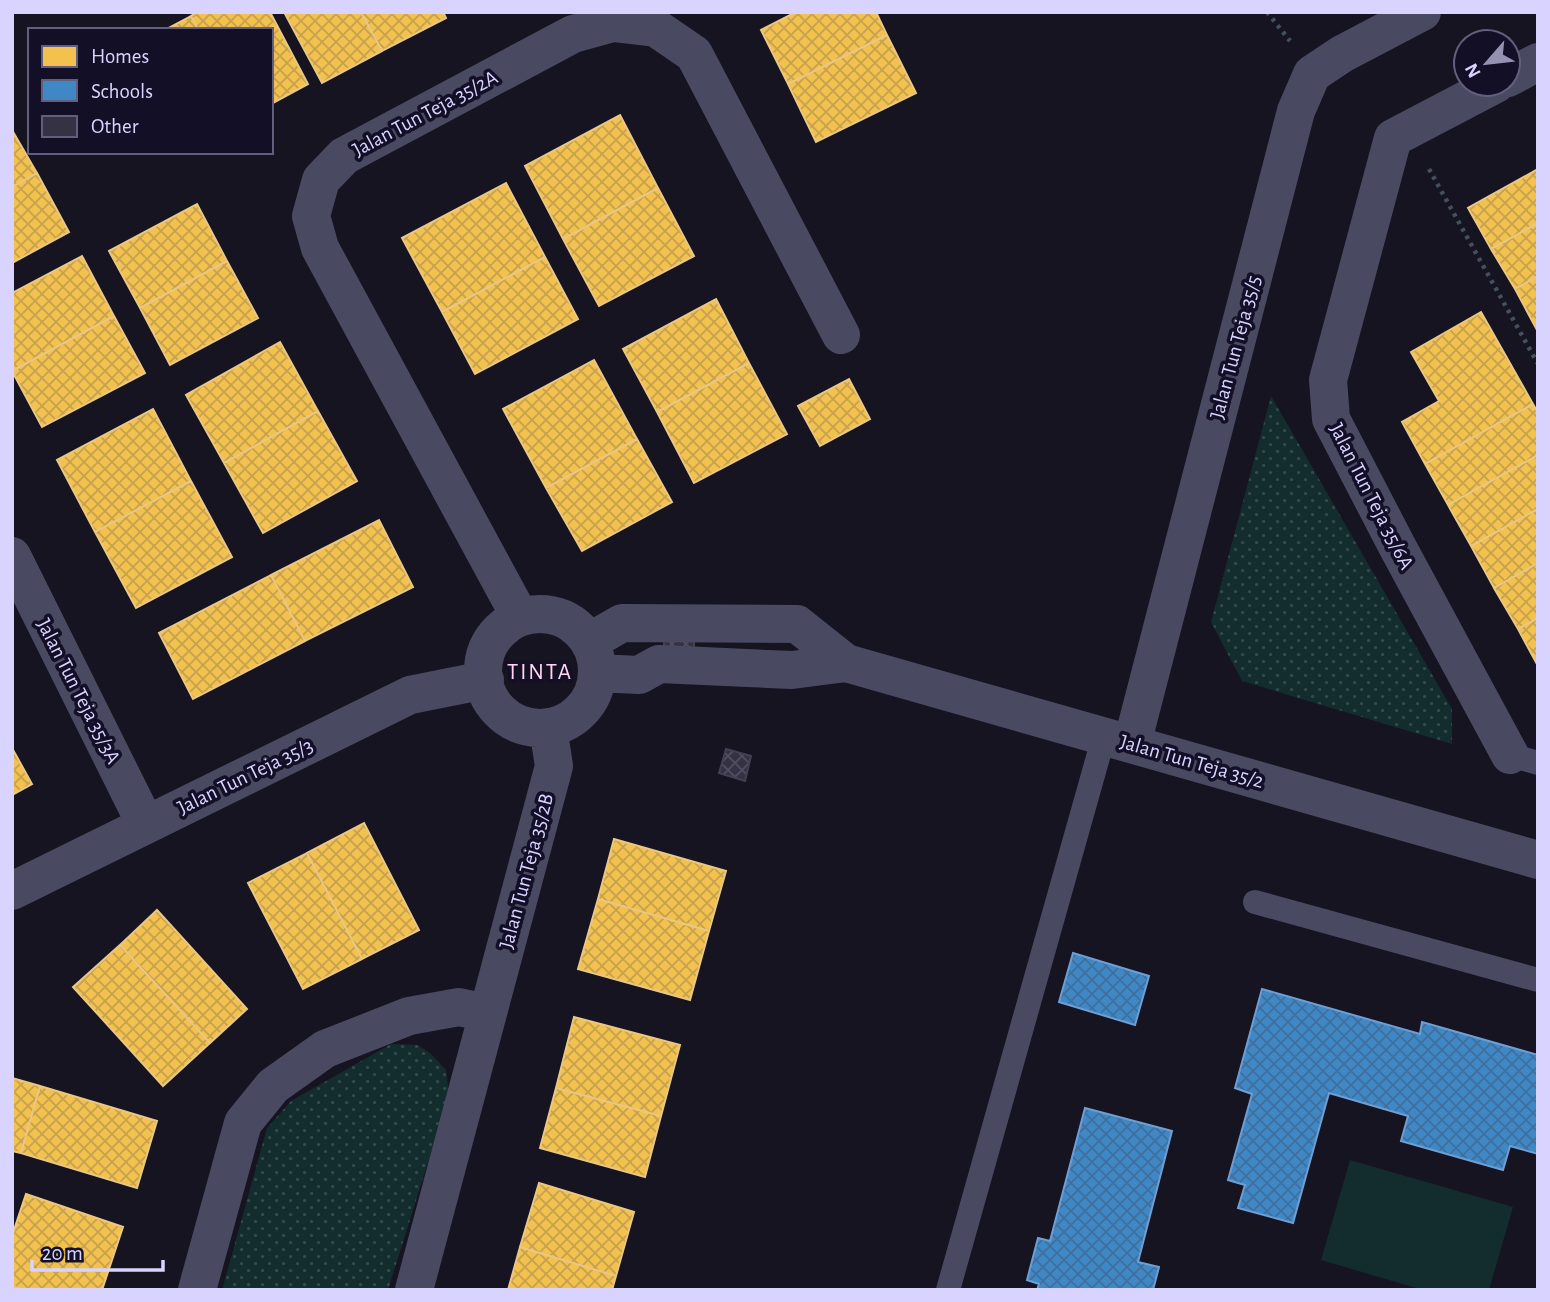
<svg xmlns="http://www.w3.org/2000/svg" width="1550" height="1302" viewBox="0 0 1550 1302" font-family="'Alegreya Sans',sans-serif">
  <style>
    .grass { fill: url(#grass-dots) }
    .garden { fill: #132c2d }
    .homes { fill: url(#homes-cross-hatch); stroke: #eac783; stroke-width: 2 }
    .schools { fill: url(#schools-cross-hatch); stroke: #6d9fd6; stroke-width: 2 }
    .building { fill: url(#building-cross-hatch); stroke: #433f54; stroke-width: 2 }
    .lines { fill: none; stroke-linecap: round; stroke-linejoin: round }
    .path { stroke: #44505f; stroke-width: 4.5; stroke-dasharray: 3.5 5; stroke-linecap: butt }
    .service { stroke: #4a4962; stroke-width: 24 }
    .minor { stroke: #4a4962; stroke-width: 38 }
    .labels { text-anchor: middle; stroke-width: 7; stroke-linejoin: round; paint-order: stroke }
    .street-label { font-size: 21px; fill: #d9d4ff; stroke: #130f26 }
    .neighbourhood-label { font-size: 23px; letter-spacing: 2px; fill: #ffd6f0; stroke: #130f26 }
  </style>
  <defs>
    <pattern id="grass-dots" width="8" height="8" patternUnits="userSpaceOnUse" patternTransform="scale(1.75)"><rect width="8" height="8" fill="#132c2d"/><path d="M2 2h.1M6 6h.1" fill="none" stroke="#354a4c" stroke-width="1.8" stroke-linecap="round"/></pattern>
    <pattern id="homes-cross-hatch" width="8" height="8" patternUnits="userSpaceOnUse" patternTransform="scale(1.75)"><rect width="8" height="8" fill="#f2c14e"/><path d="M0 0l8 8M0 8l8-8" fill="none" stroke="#c6a14e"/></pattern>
    <pattern id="schools-cross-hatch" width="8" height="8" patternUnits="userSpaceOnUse" patternTransform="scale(1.75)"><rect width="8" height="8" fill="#3f88c5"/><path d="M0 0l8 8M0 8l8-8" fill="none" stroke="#406f9b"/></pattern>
    <pattern id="building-cross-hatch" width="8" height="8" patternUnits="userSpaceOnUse" patternTransform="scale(1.75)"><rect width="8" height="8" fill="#343243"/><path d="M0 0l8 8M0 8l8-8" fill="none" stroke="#514f5f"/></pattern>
  </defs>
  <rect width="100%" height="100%" fill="#161421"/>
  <!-- grass -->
  <path class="grass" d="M1271,396L1452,709V744L1242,681L1211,622Z
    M391,1044L418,1045L430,1053L446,1070L449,1095L388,1290H222L267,1128L291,1101Z"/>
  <!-- garden -->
  <path class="garden" d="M1350,1160L1513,1207L1489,1290H1423L1321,1260Z"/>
  <!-- homes -->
  <path class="homes" d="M198,12H270L308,84L271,104V30H198L191,16Z
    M284,12H361L382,51L322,83Z
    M361,12H443L446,18L382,51Z
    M796,12H876L887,35L788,84L761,30Z
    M191,16L198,30H165Z
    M887,35L916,93L816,142L788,84Z
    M620,115L658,188L563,239L525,166Z
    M12,130L37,173L12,187Z
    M1538,169V223L1491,249L1468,208Z
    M37,173L69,232L12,263V187Z
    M506,183L545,257L442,312L402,238Z
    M658,188L694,256L599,306L563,239Z
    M197,204L227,261L140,308L109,251Z
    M1538,223V276L1515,289L1491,249Z
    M82,256L114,316L12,371V293Z
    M545,257L578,319L475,374L442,312Z
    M227,261L258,318L170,365L140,308Z
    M1538,276V330H1537L1515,289Z
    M716,299L749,363L657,412L623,349Z
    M1481,312L1533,404L1425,464L1402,422L1439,401L1411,352Z
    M114,316L145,373L42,427L12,371Z
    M280,342L318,411L224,463L186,395Z
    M594,360L637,439L546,488L503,409Z
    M749,363L787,434L694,483L657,412Z
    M849,379L870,419L820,446L798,406Z
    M1533,404L1538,413V455L1448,505L1425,464Z
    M153,409L191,481L95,532L57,460Z
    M318,411L357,481L263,533L224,463Z
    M637,439L672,502L582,551L546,488Z
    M1538,455V509L1471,546L1448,505Z
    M191,481L232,557L136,608L95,532Z
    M1538,509V563L1494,588L1471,546Z
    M379,520L413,587L305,641L271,575Z
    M1538,563V618L1518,629L1494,588Z
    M271,575L305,641L193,699L159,633Z
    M1538,618V666L1518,629Z
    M12,748L32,784L12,795Z
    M364,823L419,930L362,959L307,853Z
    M614,839L726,871L709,931L598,899Z
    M307,853L362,959L303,989L248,883Z
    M598,899L709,931L690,1000L578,969Z
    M157,910L247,1009L210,1043L120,945Z
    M120,945L210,1043L163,1086L73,987Z
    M574,1017L680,1045L661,1116L556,1088Z
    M12,1078L40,1086L21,1153L12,1151Z
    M40,1086L157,1121L137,1188L21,1153Z
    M556,1088L661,1116L645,1177L540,1148Z
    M539,1183L634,1212L616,1276L520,1247Z
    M26,1194L123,1227L102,1290H23L12,1286V1236Z
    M520,1247L616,1276L612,1290H508Z"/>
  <!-- schools -->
  <path class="schools" d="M1073,953L1149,976L1135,1025L1059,1002Z
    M1262,989L1420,1034L1422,1022L1538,1055V1154L1510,1146L1503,1170L1401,1141L1408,1116L1329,1093L1293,1223L1238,1208L1245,1185L1228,1180L1252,1094L1235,1088Z
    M1085,1108L1172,1131L1138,1262L1159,1267L1153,1290H1037L1039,1284L1027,1280L1038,1238L1050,1241Z"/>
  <!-- building -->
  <path class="building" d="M694,640V656L664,657V641Z
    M726,749L751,756L745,781L719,773Z"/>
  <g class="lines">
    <!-- path -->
    <path class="path" d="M1267,12L1290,41
      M1429,169L1538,364"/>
    <!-- service -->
    <path class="service" d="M1510,755L1538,763
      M1255,902L1538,980
      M948,1290L1104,736"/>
    <!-- minor -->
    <path class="minor" d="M1508,78L1538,62
      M1496,84L1393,138L1328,380L1331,419L1397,546L1510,755
      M12,556L146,825
      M483 671a57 57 0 1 1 114 0a57 57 0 1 1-114 0Z
      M520,617L320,248L311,216L321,180L344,156L573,34L613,23L656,28L694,54L841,335
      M589,642L622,623L797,624L846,663L1538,860
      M597,673L639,675L659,664L792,670L846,663
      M1132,744L1296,111L1312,74L1342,54L1422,12
      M12,891L410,695L485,680
      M197,1290L243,1123L273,1086L325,1049L409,1016L459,1007L487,1013
      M414,1290L554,766L548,727"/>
  </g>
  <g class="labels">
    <!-- street labels -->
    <g class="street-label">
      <text transform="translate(425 113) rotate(-28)" y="7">Jalan Tun Teja 35/2A</text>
      <text transform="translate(1235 347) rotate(-75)" y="7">Jalan Tun Teja 35/5</text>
      <text transform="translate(1372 496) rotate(63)" y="7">Jalan Tun Teja 35/6A</text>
      <text transform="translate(79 691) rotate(63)" y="7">Jalan Tun Teja 35/3A</text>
      <text transform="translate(1192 761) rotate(16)" y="7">Jalan Tun Teja 35/2</text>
      <text transform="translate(245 776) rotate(-26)" y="7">Jalan Tun Teja 35/3</text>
      <text transform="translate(526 871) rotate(-75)" y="7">Jalan Tun Teja 35/2B</text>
    </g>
    <!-- neighbourhood labels -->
    <g class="neighbourhood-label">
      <text x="540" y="679">TINTA</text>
    </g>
  </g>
  <!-- border -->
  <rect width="1550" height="1302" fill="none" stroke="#d9d4ff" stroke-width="28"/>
  <!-- legend -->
  <rect x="28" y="28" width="245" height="126" fill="#130f26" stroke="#625e7d" stroke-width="2"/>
  <rect x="42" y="46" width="35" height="21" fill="#f2c14e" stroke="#625e7d" stroke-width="2"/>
  <text x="91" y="63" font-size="21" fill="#d9d4ff">Homes</text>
  <rect x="42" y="80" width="35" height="21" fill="#3f88c5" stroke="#625e7d" stroke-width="2"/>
  <text x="91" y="98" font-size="21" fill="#d9d4ff">Schools</text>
  <rect x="42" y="116" width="35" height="21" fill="#343243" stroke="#625e7d" stroke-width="2"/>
  <text x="91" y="133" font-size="21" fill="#d9d4ff">Other</text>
  <!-- north arrow -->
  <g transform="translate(1487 63) rotate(242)"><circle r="33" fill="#130f26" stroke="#625e7d" stroke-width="2"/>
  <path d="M0-5L12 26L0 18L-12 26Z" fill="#9591b1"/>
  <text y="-10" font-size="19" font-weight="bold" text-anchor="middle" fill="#d9d4ff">N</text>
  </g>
  <!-- scale -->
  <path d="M32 1260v10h131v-10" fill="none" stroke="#d9d4ff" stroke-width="3.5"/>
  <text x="42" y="1260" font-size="21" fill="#d9d4ff" stroke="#130f26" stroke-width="5" paint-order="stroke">20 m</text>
</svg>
